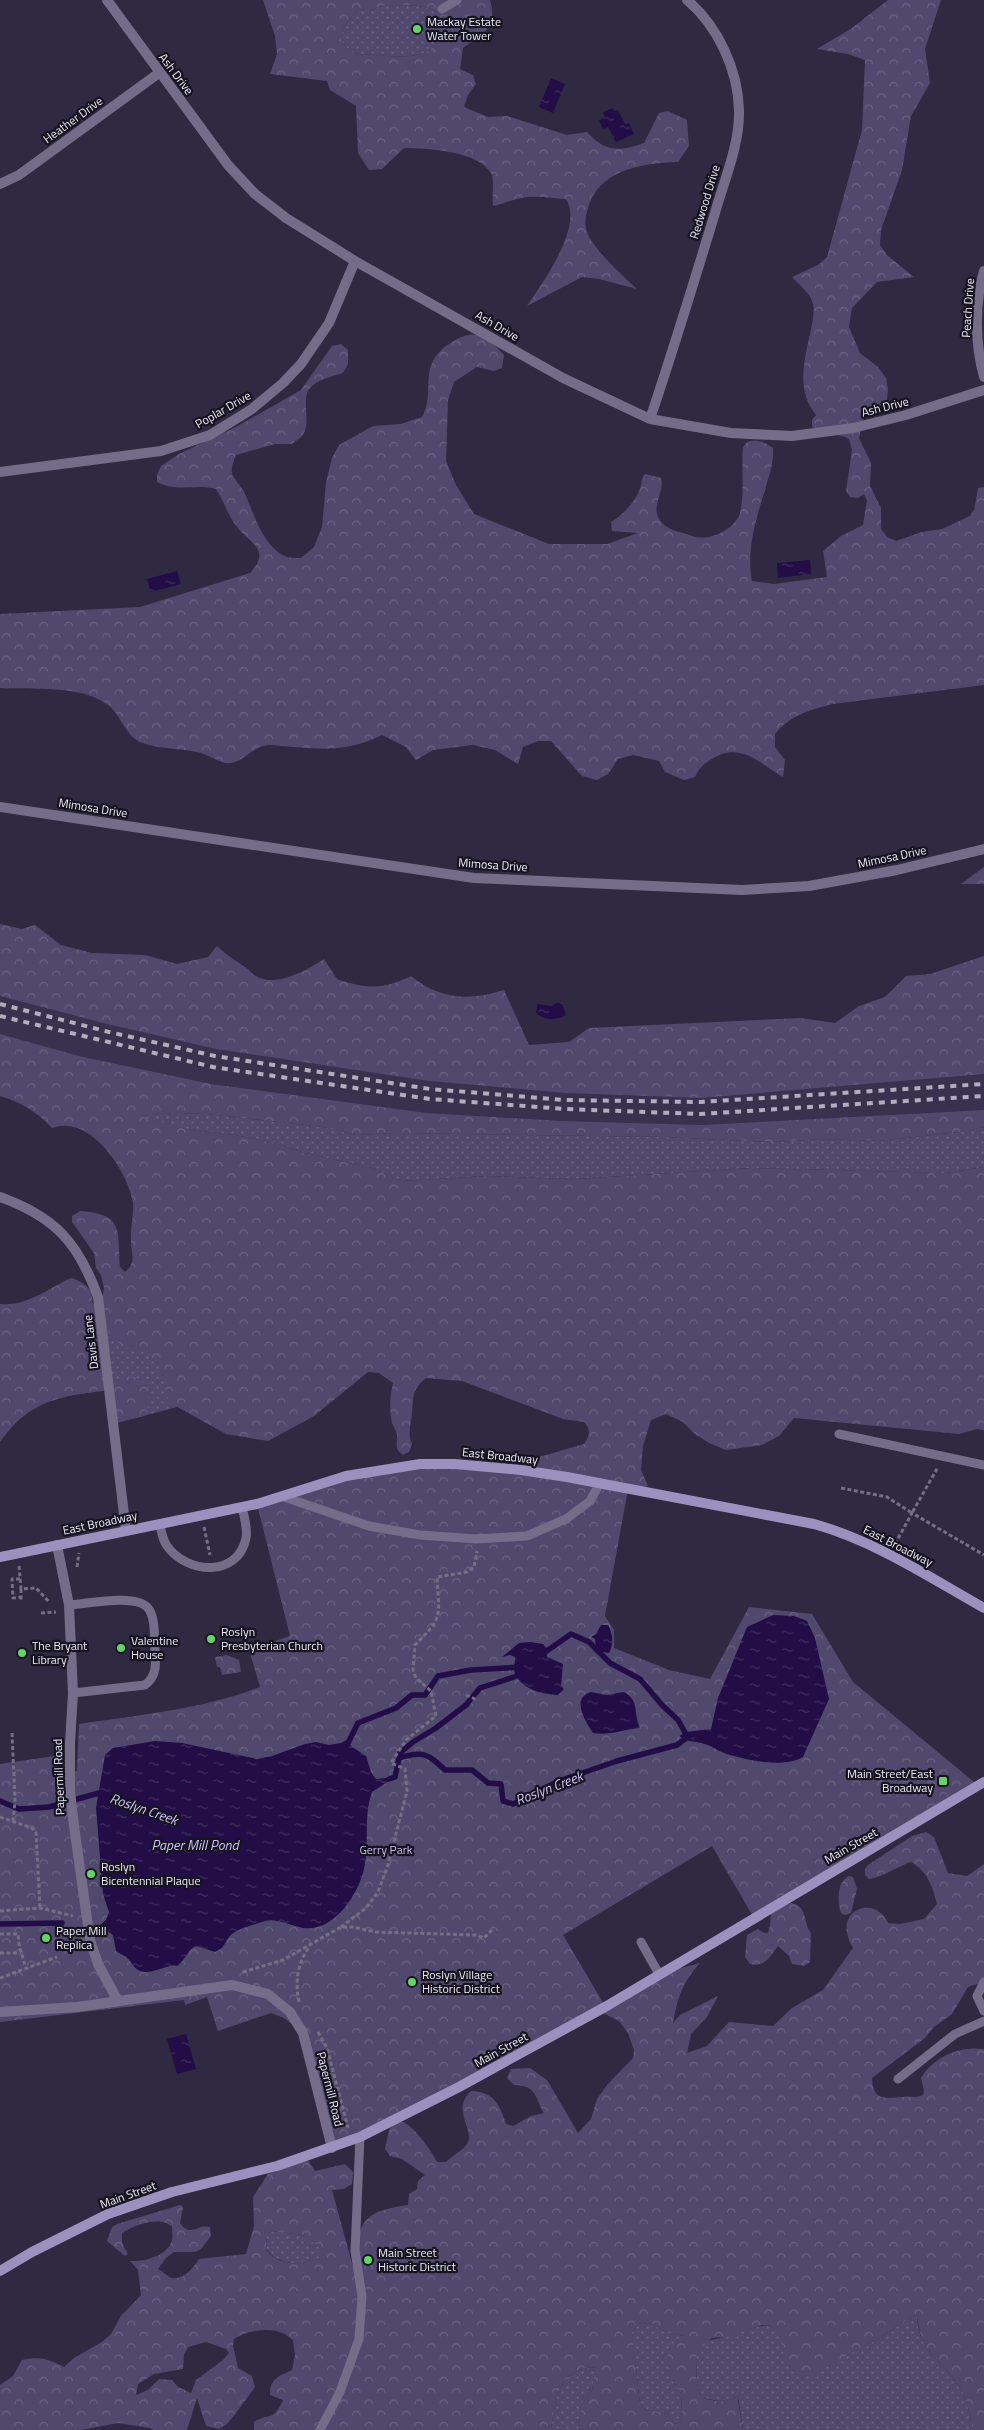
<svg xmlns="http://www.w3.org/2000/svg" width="984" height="2430" viewBox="0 0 984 2430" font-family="'Titillium Web',sans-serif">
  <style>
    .built { fill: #39324f }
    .grass { fill: url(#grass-dots) }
    .forest { fill: url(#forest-crowns); fill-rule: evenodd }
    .water { fill: url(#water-ripples) }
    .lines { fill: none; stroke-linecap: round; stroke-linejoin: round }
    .stream { stroke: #220d46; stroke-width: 5.5 }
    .path { stroke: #736f84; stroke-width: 3; stroke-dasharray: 4 2.5; stroke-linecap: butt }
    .service { stroke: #736d8a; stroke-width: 9 }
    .minor { stroke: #736d8a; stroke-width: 10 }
    .secondary { stroke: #9a91be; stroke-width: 10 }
    .rail { stroke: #b1aec0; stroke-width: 4; stroke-dasharray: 6 6; stroke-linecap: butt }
    .poi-dot { fill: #64d468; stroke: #16141f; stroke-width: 2 }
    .labels { text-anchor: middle; stroke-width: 4.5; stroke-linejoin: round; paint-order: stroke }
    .poi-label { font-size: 12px; fill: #ebe9f9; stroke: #16141f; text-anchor: start }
    .street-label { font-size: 12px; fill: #ebe9f9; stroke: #16141f }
    .park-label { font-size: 12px; fill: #c6bbf1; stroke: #16141f }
    .water-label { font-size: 14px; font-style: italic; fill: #ccc1f8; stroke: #16141f }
  </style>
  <defs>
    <pattern id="grass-dots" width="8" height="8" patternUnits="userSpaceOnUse" patternTransform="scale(1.25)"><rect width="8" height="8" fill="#51496d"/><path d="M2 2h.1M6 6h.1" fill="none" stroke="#6a6383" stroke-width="1.8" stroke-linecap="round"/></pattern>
    <pattern id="forest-crowns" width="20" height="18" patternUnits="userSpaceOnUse" patternTransform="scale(1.25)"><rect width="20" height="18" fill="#51496d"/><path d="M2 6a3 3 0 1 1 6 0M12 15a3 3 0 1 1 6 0" fill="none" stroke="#6a6383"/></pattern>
    <pattern id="water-ripples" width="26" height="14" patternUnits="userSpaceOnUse" patternTransform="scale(1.25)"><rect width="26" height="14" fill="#220d46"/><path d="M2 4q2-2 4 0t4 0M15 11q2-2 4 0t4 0" fill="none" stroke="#423061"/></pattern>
  </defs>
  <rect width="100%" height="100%" fill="#2f2941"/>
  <!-- built -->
  <path class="built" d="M0,996L107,1024L216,1049L429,1081L566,1093L701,1098L984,1074V1110L701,1125L562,1121L427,1113L211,1084L79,1056L0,1034Z"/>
  <!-- grass -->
  <path class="grass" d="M387,5C404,6 421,3 435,11C456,58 408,59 375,55C369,54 358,55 352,52C348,50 344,44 341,41L343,28L358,9L370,10Z
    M173,1113L207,1114L323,1127L356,1135L396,1133L665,1137L772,1142L826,1139L879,1141L967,1131L984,1127V1167L946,1173L752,1168L575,1179L488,1176L401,1181L372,1168L305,1153L271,1142L235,1135L189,1130L138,1116Z
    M138,1319L177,1407L113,1424L109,1390L73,1395L69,1323Z
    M272,2231L303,2235L319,2247V2258C302,2266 279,2266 266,2249L267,2235Z
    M917,2314C917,2352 944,2361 961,2389C968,2402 970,2416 973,2430H743L738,2396C730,2404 710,2401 701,2396C694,2380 697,2367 697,2351C704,2337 715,2341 727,2336C734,2333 761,2324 768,2326C779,2328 798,2365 804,2376L810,2375L874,2341Z
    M639,2323L652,2324L666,2332L683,2336L672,2379L681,2393L682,2422L675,2424L667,2413L647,2410L640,2404L632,2332Z
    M597,2367L592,2390L581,2405L579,2430H551C557,2398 556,2369 597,2367Z"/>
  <!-- forest -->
  <path class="forest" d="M263,0H490C498,29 482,34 463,48L460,69L473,75L476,84L468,95L464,107L488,117L507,116L567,135L587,132C605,152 619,152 644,143L659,113L668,111L687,120L689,146L678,162C646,163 604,168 590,202C587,210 584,220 586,228C588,245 624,277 637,289L599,279L582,277L527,306C542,283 584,227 566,199C551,198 535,195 521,198C511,200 503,204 493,206C492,199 494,179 492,175C481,151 427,148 404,148L382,169L369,170L358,153L356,106L330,90L327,81L270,74L277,54L275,36ZM387,5C404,6 421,3 435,11C456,58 408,59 375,55C369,54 358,55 352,52C348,50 344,44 341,41L343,28L358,9L370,10Z
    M888,0H941L925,49L930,83L911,116L902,170L881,230L880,245L887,255L914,277L877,282L852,308L849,327L860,353L878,367L886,378L888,389L887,399L881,407L870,411L864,416L859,438L871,463L870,486L881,508V529L887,537L896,541L922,532L942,529L970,516L974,510L978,488L984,487V685L833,704C810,710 790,715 775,734V747L785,760L783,777C759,763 740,740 710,760C703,765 699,768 695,777L684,780L665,772L659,761L633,755L618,759L608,774L597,780L582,776L551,741H538L523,747L518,764L495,750L473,745L433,750L416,760L406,747L382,735C342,755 312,748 270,745C253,744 242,766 225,763C215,760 207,754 197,752C179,748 157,749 140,742C125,735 121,715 108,705C80,684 33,690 0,688V614L140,607L250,573C272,549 250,544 237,527C228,516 224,501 216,489C195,483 179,493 157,482V475L161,466L179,454L236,427L301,390L332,346L341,344L348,350V364L343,373C333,376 319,379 311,387C300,398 311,419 304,433C302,437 296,441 292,444H275L236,455C225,480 238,477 246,496C254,515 264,547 285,556C289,558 296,558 301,558L314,547L322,527L326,482L332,458L339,445L373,426L401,424L422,417C433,398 424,378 433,361C437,353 444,347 452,342C477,327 486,336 504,355L502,368L494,371L477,367L454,382L448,400L446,461L456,485L474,514L549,544H607L638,533L612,531L611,522C623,515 635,502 640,489C642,483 641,478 645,474L661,478C665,492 651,505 659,519C668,532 680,531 692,536C708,542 735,530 740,513C745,493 741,468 743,447L747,442C758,439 765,442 773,448C774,464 769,475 765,490C756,519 746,550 752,581L774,584L827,577L823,551L841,536L863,525L867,501L864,494L858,498L850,497L846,491L852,450L849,439C837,432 823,436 812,427V420L816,415C795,390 805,358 811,329C813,320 815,310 812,301C810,293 798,284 792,277L818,265L827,257L862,130L865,60L848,54L817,49L852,28Z
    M984,867V884H961Z
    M0,924L22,929L35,925L61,945L92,953L145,955L177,964L208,957L217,946C226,955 235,960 245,967C249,969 251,973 254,975C275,989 307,970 324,959L337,979C366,989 383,990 411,976C440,1000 470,1001 504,990L529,1045L569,1042L589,1028L800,1018L835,1023L859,1006L885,997L906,976L930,974L984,956V1074L701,1098L566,1093L429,1081L216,1049L107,1024L0,996Z
    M0,1034L79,1056L211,1084L427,1113L562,1121L701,1125L984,1110V1127L967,1131L879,1141L826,1139L772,1142L665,1137L396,1133L356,1135L323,1127L207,1114L173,1113L140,1116L189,1130L235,1135L271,1142L305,1153L372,1168L401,1181L488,1176L575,1179L751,1168L946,1173L984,1167V1430L977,1429L959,1434L794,1418L779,1436L762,1445L726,1450L709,1443L695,1434L683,1422L666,1414L651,1420L643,1446L641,1470L648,1486L628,1489L605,1616L614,1630V1648L669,1670L710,1679L749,1607L812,1614L853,1682L979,1786L754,1918L712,1846L563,1935L605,2006L659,1974L700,1963C682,1983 678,1997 673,2023L680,2015L718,1996L707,2017L691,2034L687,2053L707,2046L729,2022L773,2026L792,2008L823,1990L853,1948C830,1910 875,1893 888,1923L900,1924L924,1919L937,1904C933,1887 927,1871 911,1862C899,1866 880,1878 869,1879L865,1875V1869L868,1865L912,1836L926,1832L934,1837L948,1873L967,1876L984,1864V1982L968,1987L952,2014L934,2027L925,2038L872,2078C873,2102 886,2098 903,2097C911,2096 916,2098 923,2095L924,2091L921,2078C934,2056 960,2046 984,2049V2430H973C970,2416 968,2402 961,2389C942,2357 920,2358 917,2314L874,2341L811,2375L804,2376L786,2362L779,2336L769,2326L762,2325L725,2337L712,2338L697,2351C697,2367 694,2380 701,2396C711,2402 730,2404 739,2395L738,2401L743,2430H579L581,2405L592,2390L596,2367C556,2369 557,2398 551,2430H254V2422C269,2412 273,2423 283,2400L270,2395C270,2377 279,2377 292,2370L295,2355L293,2340C290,2338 286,2334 282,2333C270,2327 244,2331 234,2339L233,2345L238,2368L252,2376L255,2387L236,2413L227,2424L219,2429L206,2426L197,2398L187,2430H153L150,2428L118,2423L81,2430H0V2385L13,2376L22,2360C39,2356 49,2359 64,2367L74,2358L102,2342L111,2334L121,2316L141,2295L138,2270L130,2261C144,2262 168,2256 172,2240C173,2236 172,2231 172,2227C161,2215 134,2225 122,2233V2243L128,2254L125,2256L107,2241L112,2227L117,2224L180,2205L183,2207L180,2223C191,2238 197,2224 210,2227L211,2236L201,2249L195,2252H174L166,2258L158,2269C162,2271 168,2277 172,2278C184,2280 193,2268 199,2259L246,2254L254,2226L253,2197L268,2174L308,2160L315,2171L345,2164L353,2172L352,2184L344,2189L332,2190L353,2267C360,2222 360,2212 408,2205L409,2194L417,2189L418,2181L425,2175L402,2159L390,2156L385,2149L389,2130L394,2123C396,2122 399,2121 402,2122C412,2123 433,2153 437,2162H446C452,2156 463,2150 467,2144C476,2130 450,2110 471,2091C493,2091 500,2105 506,2124L513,2126L531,2116L544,2113C534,2097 538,2086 514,2085L507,2078L511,2069L530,2068L547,2080L578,2133L591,2119L597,2099L607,2085L633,2058L634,2050L628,2033L619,2021L601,2012L332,2148L303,2033L284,2018L271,2013L218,2031L207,1997L185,2005L184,2000L0,2022V1764L54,1756L59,1763L60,1772L77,1771L79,1724C140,1715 203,1709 260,1687L249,1650L290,1636L257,1504L346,1476L420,1464L563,1476L522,1462L584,1444C590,1435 591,1430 584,1422L563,1419L462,1381L426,1378C411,1391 414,1396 412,1413C411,1425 407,1433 412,1444L409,1452L403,1455C393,1448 398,1444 397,1434C396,1430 393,1427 392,1423C389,1409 390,1396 393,1383L379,1373L368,1372L314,1416L268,1441L226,1434L172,1404L167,1397L163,1375L150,1354L121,1346L106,1329L104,1382L101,1389C92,1393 83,1393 74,1395C39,1402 20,1414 0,1442V1304C26,1307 49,1288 71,1278C84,1282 94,1289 92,1303L101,1306L104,1288L101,1275L96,1268L94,1253L72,1222V1216L80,1211C125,1214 117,1231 120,1267L125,1272C137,1262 131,1254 131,1241C130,1228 134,1216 133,1203C129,1175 98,1127 67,1126C62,1125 57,1127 52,1128C37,1112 21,1102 0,1096ZM272,2231L303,2235L319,2247V2258C302,2266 279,2266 266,2250L267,2235ZM639,2323L652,2324L666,2332L683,2336L673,2344L666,2360L672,2379L681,2393L682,2422L675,2424L667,2413L647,2410L640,2404L632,2332ZM206,2342L226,2349L229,2353L223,2360L196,2380L191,2393L178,2387L172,2380L159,2379L148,2390L136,2395L138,2384L154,2374L183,2369L184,2355L188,2347Z
    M122,1376L136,1377L147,1385L149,1393L147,1415C136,1418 126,1422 116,1416L112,1383Z
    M227,1655L239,1660L241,1672L222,1675L220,1667H217L215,1657Z
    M849,1876L853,1877L857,1889L851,1913L845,1915L841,1913C837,1902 837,1881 849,1876Z
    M791,1903C808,1906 803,1923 811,1933L810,1962L804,1966L792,1964L789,1956L778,1946C770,1957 765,1967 750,1964L745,1957L747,1935L758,1929L764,1933H768C776,1910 761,1914 791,1903Z"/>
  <!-- water -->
  <path class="water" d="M551,78L565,84L553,113L539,107Z
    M613,108L614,111L618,110L625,124L629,123L634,134L616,142L608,127L603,129L599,120L605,117L603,112Z
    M810,560L811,574L778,578L777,563Z
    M177,571L181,584L151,592L147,579Z
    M561,1001L566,1015C556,1021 545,1021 536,1013L537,1004L551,1006Z
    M773,1615L794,1616L807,1621L815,1638L829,1699L803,1757C783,1768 751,1761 730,1755C721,1753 714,1747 705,1744C695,1741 687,1742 679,1736L686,1732L711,1729L718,1698L747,1627Z
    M601,1625H608C613,1633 614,1645 609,1653L596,1651L595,1639L591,1637L596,1634Z
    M530,1642L543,1644L546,1648L547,1657L563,1664L561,1686L564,1689L558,1695C542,1694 523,1690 515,1674C513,1669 515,1662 515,1657L510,1655L502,1657L519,1643Z
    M591,1692L606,1695L624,1692C640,1701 633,1713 640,1728C623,1729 611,1736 593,1733C586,1722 570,1698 591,1692Z
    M348,1739L351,1746L366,1756L371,1772L376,1779L395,1777L372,1792C363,1817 370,1844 364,1869C358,1895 334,1932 303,1928C291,1926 277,1918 265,1921C256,1924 236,1929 230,1936C223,1944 226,1947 215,1952L196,1946C187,1950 185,1961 177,1966C164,1964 151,1977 138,1970C133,1967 131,1961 127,1958C124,1955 120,1954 116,1951L113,1935L99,1926L106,1920L109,1912L103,1894L96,1808L105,1755L113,1748L155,1741L182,1743L257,1759L272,1756L305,1744L316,1742L329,1745L341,1743Z
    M186,2034L196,2069L177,2074L167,2039Z"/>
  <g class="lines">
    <!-- stream -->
    <path class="stream" d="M541,1655L571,1634L589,1642L610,1663L640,1679L662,1705L678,1720L687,1736
      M346,1747L358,1723L396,1708L412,1695H425L438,1676L471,1670L521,1667
      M399,1758C423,1750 428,1754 445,1770H472L488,1783L501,1784L503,1801L513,1804L559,1781L617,1761L677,1745L689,1736
      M389,1779L395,1777L400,1753L413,1742L436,1728L466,1705L480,1688L517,1676L522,1671
      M0,1801L19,1809L49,1807L99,1793L105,1795
      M0,1924L62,1923"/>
    <!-- path -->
    <path class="path" d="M841,1488L887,1497L912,1513L938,1467
      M204,1527L210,1555
      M895,1544L912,1513L984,1555
      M19,1566L21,1589L36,1588L50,1603
      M77,1567L79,1553
      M20,1579H12L13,1598L21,1597
      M21,1589V1600
      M41,1613L56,1612
      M44,1648L58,1647
      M466,1695L477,1700
      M12,1733L15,1802L13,1821
      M0,1817L32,1828L36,1833L40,1908
      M0,1911L40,1908L73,1916
      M341,1927L366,1908L378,1892L388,1865L407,1791L405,1769L391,1763L406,1740L436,1716L431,1691L416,1678L413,1670L415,1645C444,1616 439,1617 437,1577L467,1572L474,1567L477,1551
      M0,1934H18L19,1944L26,1969
      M0,1953H21
      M243,1972L283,1960L341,1927H353L375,1932L476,1935L484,1938L494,1928
      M0,1978L57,1957
      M299,2002C295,1982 297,1963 310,1946
      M318,2032L327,2048L348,2128"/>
    <!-- service -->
    <path class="service" d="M442,9L457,0
      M839,1434L984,1465
      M284,1497L369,1526L420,1535L476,1539L527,1536L566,1519L590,1501L600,1483
      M160,1524C161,1531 163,1540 167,1546C187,1574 238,1578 246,1538C248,1528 244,1517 242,1507
      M69,1605C87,1604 136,1593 148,1608C156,1618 154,1639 155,1650C156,1664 157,1676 145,1685L73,1693
      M641,1942L659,1974
      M984,1982L977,1996L984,2011
      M898,2079L955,2034L984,2021
      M320,2430L340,2392L359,2339L362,2296L355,2251L360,2137"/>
    <!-- minor -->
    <path class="minor" d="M107,0L228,165L255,194L286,218L355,261L563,378L650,419L731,433L792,436L853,428L906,415L984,390
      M0,184L19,175L159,73
      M984,271C974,304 975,344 984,377
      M650,419C673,351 694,282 715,213C724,181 740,144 739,110C738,70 718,26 687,0
      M0,472L161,451L210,435L252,409L283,383L301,364L329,323L355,261
      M0,807L474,878L742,890L809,886L897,870L984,849
      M0,1197C55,1217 78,1242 98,1297L126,1531
      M57,1545L69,1605L73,1693L70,1743V1791L74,1826L90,1940L98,1964L118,2001
      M0,2012L77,2007L232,1985L268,1994L290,2012L303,2033L332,2148"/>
    <!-- secondary -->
    <path class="secondary" d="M0,1557L257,1504L346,1476L420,1464H455L521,1470L567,1477L814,1524C875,1541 929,1577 984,1608
      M0,2271L32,2252L108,2214L172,2192L277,2166L360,2137L459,2087L605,2007L984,1782"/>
    <!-- rail -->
    <path class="rail" d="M0,1004L109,1032L215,1056L430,1089L565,1100L700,1102L984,1084
      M0,1016L213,1067L430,1099L565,1109L700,1114L984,1096"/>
  </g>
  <!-- markers -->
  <g class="poi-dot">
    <circle cx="417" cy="29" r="5"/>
    <circle cx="211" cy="1639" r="5"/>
    <circle cx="121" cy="1648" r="5"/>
    <circle cx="22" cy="1653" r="5"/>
    <rect x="938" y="1776" width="10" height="10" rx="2.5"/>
    <circle cx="91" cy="1874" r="5"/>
    <circle cx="46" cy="1938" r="5"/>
    <circle cx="412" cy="1982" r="5"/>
    <circle cx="368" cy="2260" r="5"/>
  </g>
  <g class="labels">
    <!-- poi labels -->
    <g class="poi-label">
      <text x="427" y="26">Mackay Estate<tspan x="427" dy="14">Water Tower</tspan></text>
      <text x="221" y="1636">Roslyn<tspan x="221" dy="14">Presbyterian Church</tspan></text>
      <text x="131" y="1645">Valentine<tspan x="131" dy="14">House</tspan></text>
      <text x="32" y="1650">The Bryant<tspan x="32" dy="14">Library</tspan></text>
      <text x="933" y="1778" text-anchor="end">Main Street/East<tspan x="933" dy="14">Broadway</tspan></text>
      <text x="101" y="1871">Roslyn<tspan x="101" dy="14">Bicentennial Plaque</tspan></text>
      <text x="56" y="1935">Paper Mill<tspan x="56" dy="14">Replica</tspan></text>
      <text x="422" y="1979">Roslyn Village<tspan x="422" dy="14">Historic District</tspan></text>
      <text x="378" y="2257">Main Street<tspan x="378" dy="14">Historic District</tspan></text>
    </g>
    <!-- street labels -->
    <g class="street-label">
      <text transform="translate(176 74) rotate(53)" y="4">Ash Drive</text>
      <text transform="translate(73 120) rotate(-36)" y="4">Heather Drive</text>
      <text transform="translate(705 202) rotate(-73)" y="4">Redwood Drive</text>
      <text transform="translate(968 308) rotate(-86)" y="4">Peach Drive</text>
      <text transform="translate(497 326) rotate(30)" y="4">Ash Drive</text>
      <text transform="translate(885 407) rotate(-14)" y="4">Ash Drive</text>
      <text transform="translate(223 410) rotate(-30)" y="4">Poplar Drive</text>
      <text transform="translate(93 808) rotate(9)" y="4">Mimosa Drive</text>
      <text transform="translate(892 857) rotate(-12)" y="4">Mimosa Drive</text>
      <text transform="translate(493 865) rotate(4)" y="4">Mimosa Drive</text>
      <text transform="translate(91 1342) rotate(-97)" y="4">Davis Lane</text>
      <text transform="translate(500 1456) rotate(6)" y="4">East Broadway</text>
      <text transform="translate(100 1523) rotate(-12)" y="4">East Broadway</text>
      <text transform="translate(898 1546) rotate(27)" y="4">East Broadway</text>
      <text transform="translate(59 1777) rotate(-92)" y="4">Papermill Road</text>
      <text transform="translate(851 1846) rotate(-30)" y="4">Main Street</text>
      <text transform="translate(501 2050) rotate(-29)" y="4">Main Street</text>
      <text transform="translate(330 2089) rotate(76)" y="4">Papermill Road</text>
      <text transform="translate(128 2195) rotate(-20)" y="4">Main Street</text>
    </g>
    <!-- park labels -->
    <g class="park-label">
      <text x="386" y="1854">Gerry Park</text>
    </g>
    <!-- water labels -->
    <g class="water-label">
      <text transform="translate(549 1788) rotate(-21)" y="5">Roslyn Creek</text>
      <text transform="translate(144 1809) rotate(19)" y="5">Roslyn Creek</text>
      <text x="195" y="1850">Paper Mill Pond</text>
    </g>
  </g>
</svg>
